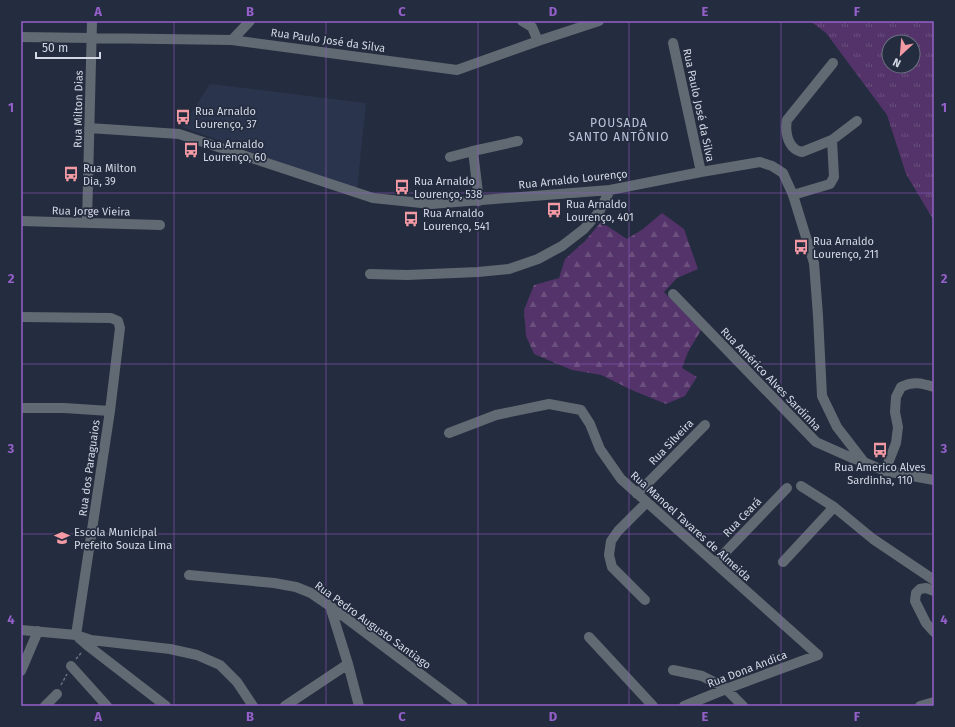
<svg xmlns="http://www.w3.org/2000/svg" width="955" height="727" viewBox="0 0 955 727" font-family="'Fira Sans',sans-serif">
  <style>
    .built { fill: #2b344d }
    .forest { fill: url(#forest-firs) }
    .park { fill: url(#park-tufts); fill-rule: evenodd }
    .lines { fill: none; stroke-linecap: round; stroke-linejoin: round }
    .path { stroke: #697080; stroke-width: 1.5; stroke-dasharray: 3 2; stroke-linecap: butt }
    .minor { stroke: #616a72; stroke-width: 10 }
    .grid { fill: none; stroke: #9560ca; stroke-width: 1; stroke-opacity: 0.55 }
    .labels { text-anchor: middle; stroke-width: 3.5; stroke-linejoin: round; paint-order: stroke }
    .street-label { font-size: 11px; fill: #d3d8e4; stroke: #242c3f }
    .poi-label { font-size: 11px; fill: #d3d8e4; stroke: #242c3f; text-anchor: start }
    .neighbourhood-label { font-size: 12px; letter-spacing: 1px; fill: #bbc5dd; stroke: #242c3f }
    .neatline { fill: none; stroke: #9560ca; stroke-width: 1.5 }
    .grid-label { font-size: 13px; text-anchor: middle; font-weight: bold; fill: #9560ca }
  </style>
  <defs>
    <pattern id="forest-firs" width="22" height="20" patternUnits="userSpaceOnUse"><rect width="22" height="20" fill="#533369"/><path d="M5 1l3.5 6h-7zM16 11l3.5 6h-7z" fill="#6b507e"/></pattern>
    <pattern id="park-tufts" width="24" height="20" patternUnits="userSpaceOnUse"><rect width="24" height="20" fill="#533369"/><path d="M3 7l-1-3M5 7V3M7 7l1-3M15 17l-1-3M17 17v-4M19 17l1-3" fill="none" stroke="#6b507e"/></pattern>
  </defs>
  <rect width="100%" height="100%" fill="#242c3f"/>
  <!-- built -->
  <path class="built" d="M210,84L366,103L357,190L182,127Z"/>
  <!-- forest -->
  <path class="forest" d="M662,213L684,229L698,269L677,278L664,292L701,330L688,352L682,368L697,377L685,396L666,404L634,391L601,375L572,370L534,354L526,336L524,310L534,285L559,278L565,259L585,241L601,222L627,239L643,229Z"/>
  <!-- park -->
  <path class="park" d="M810,21H934V221L906,174L887,115L826,33ZM889,42H913V66H889Z"/>
  <g class="lines">
    <!-- path -->
    <path class="path" d="M76,659L81,653
      M61,685L67,674"/>
    <!-- minor -->
    <path class="minor" d="M522,21L532,27L538,41
      M21,37L232,40L457,70L538,41L599,21
      M232,40L250,21
      M673,43L701,172
      M833,63L787,120C785,130 787,143 795,149C796,150 801,152 802,152L832,140L857,121
      M89,128L179,134L373,198L431,204L610,190L701,172L760,162L772,166L783,173L793,195L814,263L818,316L822,396L837,427L864,462L885,471L934,480
      M450,157L473,151
      M793,195L830,184L834,177L832,140
      M479,201L473,151L518,141
      M21,221L160,225
      M87,222L92,21
      M370,274L407,275L478,272L509,269L538,259L562,246L584,229L599,212L610,190
      M673,294L816,442L852,458L864,462
      M21,317L111,318L118,321L120,328L110,411L76,635
      M21,408H64L110,411
      M449,433L496,415L549,404L581,410L590,424L600,449L621,479L818,655L726,689L684,706
      M885,471L896,443L898,427L895,412L896,397L901,387C913,381 921,383 934,387
      M801,486L834,507L873,539L934,580
      M637,494L705,425
      M783,562L834,507
      M715,563L787,488
      M189,575L274,583L296,587L311,593L330,606L463,706
      M934,591L926,588L920,589L916,593L915,601L926,623L934,632
      M645,600L612,567L609,555L611,541L618,531L647,502
      M330,606L348,664L359,706
      M21,630L76,635L91,640L170,649L197,655L220,665L237,682L253,706
      M589,637L653,706
      M79,638L87,645L166,706
      M71,666L107,706
      M673,670L702,676L720,685L726,689L743,706
      M21,671L38,631
      M45,706L57,694
      M285,706L348,664
      M920,706L934,702"/>
  </g>
  <!-- grid -->
  <path class="grid" d="M174,21V706M326,21V706M478,21V706M629,21V706M781,21V706M21,193H934M21,364H934M21,534H934"/>
  <!-- icons -->
  <defs>
    <g id="bus-bare" transform="scale(1.2)"><path d="M-5-6H5V4H4V6H2V4H-2V6H-4V4H-5ZM-3.5-4V0h7V-4ZM-3.5 1.2v1.5H-2V1.2ZM2 1.2v1.5H3.5V1.2Z" fill="#f49aa4" stroke="#242c3f" stroke-width="2.5" paint-order="stroke"/></g>
    <g id="school-bare" transform="scale(1.2)"><path d="M0-5L7-2L0 1L-7-2ZM-4 1L0 2.5L4 1V4Q0 6-4 4Z" fill="#f49aa4" stroke="#242c3f" stroke-width="2.5" paint-order="stroke"/></g>
  </defs>
  <g fill-rule="evenodd">
    <use href="#bus-bare" x="183" y="117"/>
    <use href="#bus-bare" x="191" y="150"/>
    <use href="#bus-bare" x="71" y="174"/>
    <use href="#bus-bare" x="402" y="187"/>
    <use href="#bus-bare" x="554" y="210"/>
    <use href="#bus-bare" x="411" y="219"/>
    <use href="#bus-bare" x="801" y="247"/>
    <use href="#bus-bare" x="880" y="450"/>
    <use href="#school-bare" x="62" y="538"/>
  </g>
  <g class="labels">
    <!-- street labels -->
    <g class="street-label">
      <text transform="translate(328 40) rotate(8)" y="4">Rua Paulo José da Silva</text>
      <text transform="translate(699 105) rotate(78)" y="4">Rua Paulo José da Silva</text>
      <text transform="translate(78 109) rotate(-89)" y="4">Rua Milton Dias</text>
      <text transform="translate(573 179) rotate(-6)" y="4">Rua Arnaldo Lourenço</text>
      <text transform="translate(91 211) rotate(1)" y="4">Rua Jorge Vieira</text>
      <text transform="translate(771 379) rotate(46)" y="4">Rua Américo Alves Sardinha</text>
      <text transform="translate(671 442) rotate(-46)" y="4">Rua Silveira</text>
      <text transform="translate(89 468) rotate(-82)" y="4">Rua dos Paraguaios</text>
      <text transform="translate(742 517) rotate(-46)" y="4">Rua Ceará</text>
      <text transform="translate(691 526) rotate(42)" y="4">Rua Manoel Tavares de Almeida</text>
      <text transform="translate(373 625) rotate(36)" y="4">Rua Pedro Augusto Santiago</text>
      <text transform="translate(747 669) rotate(-21)" y="4">Rua Dona Andica</text>
    </g>
    <!-- poi labels -->
    <g class="poi-label">
      <text x="195" y="115">Rua Arnaldo<tspan x="195" dy="13">Lourenço, 37</tspan></text>
      <text x="203" y="148">Rua Arnaldo<tspan x="203" dy="13">Lourenço, 60</tspan></text>
      <text x="83" y="172">Rua Milton<tspan x="83" dy="13">Dia, 39</tspan></text>
      <text x="414" y="185">Rua Arnaldo<tspan x="414" dy="13">Lourenço, 538</tspan></text>
      <text x="566" y="208">Rua Arnaldo<tspan x="566" dy="13">Lourenço, 401</tspan></text>
      <text x="423" y="217">Rua Arnaldo<tspan x="423" dy="13">Lourenço, 541</tspan></text>
      <text x="813" y="245">Rua Arnaldo<tspan x="813" dy="13">Lourenço, 211</tspan></text>
      <text x="880" y="471" text-anchor="middle">Rua Americo Alves<tspan x="880" dy="13">Sardinha, 110</tspan></text>
      <text x="74" y="536">Escola Municipal<tspan x="74" dy="13">Prefeito Souza Lima</tspan></text>
    </g>
    <!-- neighbourhood labels -->
    <g class="neighbourhood-label">
      <text x="619" y="127">POUSADA<tspan x="619" dy="14">SANTO ANTÔNIO</tspan></text>
    </g>
  </g>
  <!-- border -->
  <rect width="955" height="727" fill="none" stroke="#242c3f" stroke-width="44"/>
  <!-- north arrow -->
  <g transform="translate(901 54) rotate(206)"><circle r="19" fill="#242c3f" stroke="#6a7181"/>
  <path d="M0-3L7 15L0 10L-7 15Z" fill="#f49aa4"/>
  <text y="-6" font-size="11" font-weight="bold" text-anchor="middle" fill="#d3d8e4">N</text>
  </g>
  <!-- scale -->
  <path d="M36 52v6h64v-6" fill="none" stroke="#d3d8e4" stroke-width="2"/>
  <text x="42" y="52" font-size="12" fill="#d3d8e4" stroke="#242c3f" stroke-width="3" paint-order="stroke">50 m</text>
  <rect x="22" y="22" width="911" height="683" class="neatline"/>
  <g class="grid-label">
    <text x="98" y="16">A</text>
    <text x="250" y="16">B</text>
    <text x="402" y="16">C</text>
    <text x="553" y="16">D</text>
    <text x="705" y="16">E</text>
    <text x="857" y="16">F</text>
    <text x="11" y="112">1</text>
    <text x="944" y="112">1</text>
    <text x="11" y="283">2</text>
    <text x="944" y="283">2</text>
    <text x="11" y="453">3</text>
    <text x="944" y="453">3</text>
    <text x="11" y="624">4</text>
    <text x="944" y="624">4</text>
    <text x="98" y="721">A</text>
    <text x="250" y="721">B</text>
    <text x="402" y="721">C</text>
    <text x="553" y="721">D</text>
    <text x="705" y="721">E</text>
    <text x="857" y="721">F</text>
  </g>
</svg>
